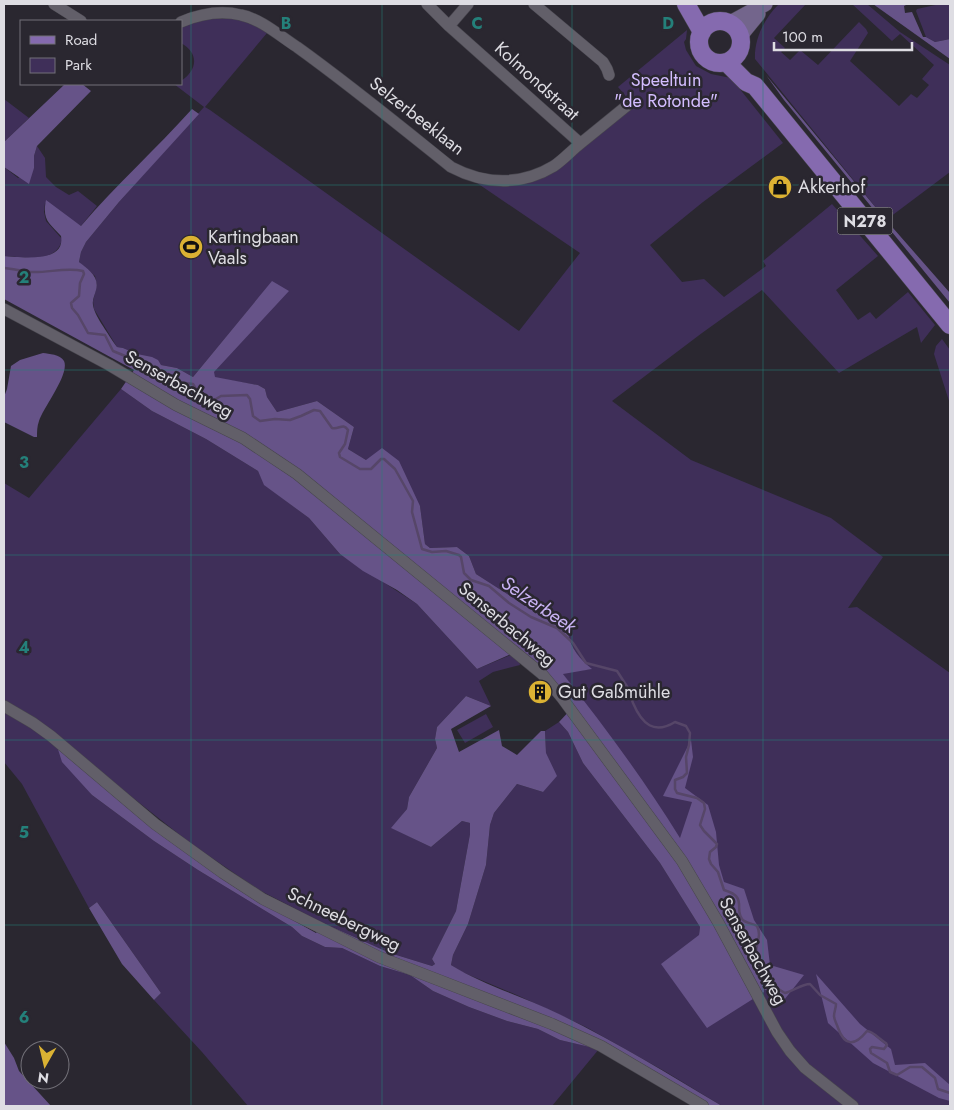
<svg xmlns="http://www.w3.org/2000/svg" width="954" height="1110" viewBox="0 0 954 1110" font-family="Jost,sans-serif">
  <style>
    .green { fill: #3f2f59 }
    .forest { fill: #665388 }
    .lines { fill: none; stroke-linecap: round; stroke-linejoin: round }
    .stream { stroke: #564668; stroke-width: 2.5 }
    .minor-casing { stroke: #47454d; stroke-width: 12 }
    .secondary-casing { stroke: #47454d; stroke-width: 16 }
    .primary-casing { stroke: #47454d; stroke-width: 19 }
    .minor { stroke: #625f69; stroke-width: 11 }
    .secondary { stroke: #73658c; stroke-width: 15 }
    .primary { stroke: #856aaf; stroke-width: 18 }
    .grid { fill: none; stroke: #24807a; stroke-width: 1; stroke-opacity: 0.55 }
    .labels { text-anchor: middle; stroke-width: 5; stroke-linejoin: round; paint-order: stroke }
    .shield { fill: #2a2730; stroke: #a8a6ad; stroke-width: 1 }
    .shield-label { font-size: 16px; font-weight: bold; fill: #dedde3 }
    .park-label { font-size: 18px; fill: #d3bdfe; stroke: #2a2730 }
    .street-label { font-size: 18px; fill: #dedde3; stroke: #2a2730 }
    .poi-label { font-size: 18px; fill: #dedde3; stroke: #2a2730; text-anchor: start }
    .water-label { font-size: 19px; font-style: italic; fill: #c9b3f4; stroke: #2a2730 }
    .grid-label { font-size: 16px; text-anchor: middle; font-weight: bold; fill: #24807a; stroke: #2a2730; stroke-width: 5; stroke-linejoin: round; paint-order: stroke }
  </style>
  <rect width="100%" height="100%" fill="#2a2730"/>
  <!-- green -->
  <path class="green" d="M779,4H806L774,38L785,48L781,52L790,60L800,50L818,65L859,22L866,29L868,33L850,61L899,106L911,94L917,98L929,85L922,79L934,65L900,34L892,41L852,4H867L900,32L950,65V172L886,220L755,59C754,39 765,17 779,4Z
    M940,4H950V39L935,42L926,37L916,11L917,9Z
    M236,18L258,27L267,33L205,107L210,110L519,331L580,253L477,183H518L623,113L625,95L618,87L687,30L686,39L684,42L686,50L696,66L711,74L731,78L783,143L703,202L650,245L682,282L704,279L724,297L766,266L763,261L832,204L878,256L836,290L858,320L870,312L876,319L908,292L935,325L921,343L917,327L839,373L762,290L702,333L612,401L691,460L831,518L883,557L848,608L857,607L950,673V1106H722L666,1072L586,1027L519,996L462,972L451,965L453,955L468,924L486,865L490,825L494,813L517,784L543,792L546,753L545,731L559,722L568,732L583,763L660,863L700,927L699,935L764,992L619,750L562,673L591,669C580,659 571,649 568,633L476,574L469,556L457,547L430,548L425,544L420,506L366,460L348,449L354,427L317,401L277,412L267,397L265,389L258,385L215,378L209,375L259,297L193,377L177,368L161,365L123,348L117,347L94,309L93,301L97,285L95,276L79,262L81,252L86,242L119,202L204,107L174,84H181V81C198,70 199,53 181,43V28C199,18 216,18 236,18Z
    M4,99L29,118L4,142Z
    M37,146L45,158L46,177L56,187L69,195L78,191L97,206L81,226L45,203L44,212L46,221L62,239C57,265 22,257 4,256V167L18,178L34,168V156Z
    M942,339L950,350V404L934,354L936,346Z
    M121,389L152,411L206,439L258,471L265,485L309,518L340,554L417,604L477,669L513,654L518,658L520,665L493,672L479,681L491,706L466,696L437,727L435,739L437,748L409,797L407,809L392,828L431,847L462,821L470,823V834L456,911L432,959L435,964L432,966L390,953L323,923L259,890L190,843L118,786L4,701V483L29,498Z
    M4,708L56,743L92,795L154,841L198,870L292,927L302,936L325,947L342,948L380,966L410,975L433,991L469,1007L507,1021L538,1029L560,1040L599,1049L552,1106H248L202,1052L154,1000L161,993L97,902L89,908L22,784L4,762Z
    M486,714L493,727L465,743L457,730Z"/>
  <!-- forest -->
  <path class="forest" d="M873,4H908L904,6L905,13L912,12L923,37H926L935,42L950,39V59Z
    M766,75L886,220L950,293V303L784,100Z
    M65,84H82L91,91L37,146L34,156V168L29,184L4,167V142Z
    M192,109L199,114L119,202L86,242L81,252L79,262C88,269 100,277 96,290C95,295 92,299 93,305C94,315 108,333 114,343L117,347L123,348L137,354L152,357L158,360L161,365L177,368L193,377L272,281L289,291L214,372L215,377L258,385L265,389L267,397L277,412L317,401L354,427L348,449L366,460L382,448L399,461L420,506L425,544L430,548L457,547L469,556L476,574L568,633C571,649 580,659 592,669L563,674C604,726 645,781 680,838L692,802L663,796L691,740L693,757L685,788L708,805L716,832L719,865L724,882L744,889L754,920L767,940L770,965L804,975L784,1000L764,989V992L707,1028L661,964L699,935L700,927L660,863L583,763L568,732L559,722L573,707L520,650L477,669L417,604L397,590L363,571L340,554L309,518L264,485L258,471L206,439L152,411L121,389L134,370L4,299V256C19,257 66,264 61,236C49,223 42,220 46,200L81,226C116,185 156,149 192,109Z
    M43,353C49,354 60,354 64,361C70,374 43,408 39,421C37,426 37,432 37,437H34L4,422V397L7,389L11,366L20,360Z
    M466,696L491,706L451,729L459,752L499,730L502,746L517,755L541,731H545L546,753L557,776L543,792L517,784L494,813L490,825L486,865L468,924L453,955L451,965C483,985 524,997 559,1014C615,1041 668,1074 722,1106H699L594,1048L560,1040L538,1029L507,1021L469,1007L433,991L410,975L380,966L342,948L325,947L302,936L292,927L198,870L154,841L92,795L62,762L56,743L154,827L236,888L316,933L323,923L390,953L432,966L435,964L432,959L456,911L470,834V823L462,821L431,847L391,828L407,809L409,797L437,748L435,739L437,727Z
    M97,902L161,993L154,1000L122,964L89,908Z
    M816,974L860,1024L891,1049L895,1065L925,1063L950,1085V1101L939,1098L873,1063L828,1023Z
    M4,1042L14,1058L19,1071L51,1106H4Z"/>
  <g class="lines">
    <!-- stream -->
    <path class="stream" d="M4,268C13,269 22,271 31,272C48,273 66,267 83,271L84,274L80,283L79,296L71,303L72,308L78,315L88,333L105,335L113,351L135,360L138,366C157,365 156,369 168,381L193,384L196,389L194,399L196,400L211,402L221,396L247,395L250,399L253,416L260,421L275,419L290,420L301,416L314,410L320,411L332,428C339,430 343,422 348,430L345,444L339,453L340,457L360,469H371L381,459H384L395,469L413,501L412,512L422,549L432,552L446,551L459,555L461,557L464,573L471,580L489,586L509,603L531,617L557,628L573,643L586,663L617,671C621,677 626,685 630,691C631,695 631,699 633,703C642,724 654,735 675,722L686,726L690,733L689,745L686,757L687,773L683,777L675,780V789L677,793L697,798L704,803L705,809L700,825L704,831L717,844L716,847L710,852L709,859L711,864L718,872L724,890C748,897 734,908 742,919C746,924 753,923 757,926C762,936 756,943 756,953C754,968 773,987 785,993C793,991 802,984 810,984L820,995L836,1004C836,1008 834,1012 834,1016C834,1020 837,1024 838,1028C845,1047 855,1046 867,1031C873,1031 880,1040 886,1043L887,1045L884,1049L872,1047L870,1049L871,1053L887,1063L890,1072L897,1075L910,1067H922L935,1078L938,1089L950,1093"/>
    <!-- minor casing -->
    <g class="minor-casing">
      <path id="minor" d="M54,4L81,21
        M427,4L449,26L580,143
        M534,4L603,62L607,69L609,75
        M181,22C200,14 220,10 241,15C261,19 280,36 297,47C350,85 400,126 451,167C485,185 521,186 554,166C564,159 572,150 581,143C597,130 613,117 629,104
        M449,26L468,4
        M4,309L109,365L176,405L243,438L297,474L542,674L562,698L682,861L718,922L777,1032L790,1051L805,1068L853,1106
        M4,706L33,723L51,736L155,824L223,873L263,899L379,957L552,1024L601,1046L703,1106"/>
    </g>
    <!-- secondary casing -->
    <g class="secondary-casing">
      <path id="secondary" d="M730,23L765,4
        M740,36L758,14"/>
    </g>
    <!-- primary casing -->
    <g class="primary-casing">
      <path id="primary" d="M686,4L702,32
        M699 42a21 21 0 1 1 42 0a21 21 0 1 1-42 0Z
        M726,62L746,82L755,86L950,325"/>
    </g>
    <!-- minor -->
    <use href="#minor" class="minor"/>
    <!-- secondary -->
    <use href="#secondary" class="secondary"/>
    <!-- primary -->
    <use href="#primary" class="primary"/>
  </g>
  <!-- grid -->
  <path class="grid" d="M191,4V1106M382,4V1106M572,4V1106M763,4V1106M4,185H950M4,370H950M4,555H950M4,740H950M4,925H950"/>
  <!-- icons -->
  <defs>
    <g id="shop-disc" transform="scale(1.25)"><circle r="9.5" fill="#dbb233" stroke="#2a2730"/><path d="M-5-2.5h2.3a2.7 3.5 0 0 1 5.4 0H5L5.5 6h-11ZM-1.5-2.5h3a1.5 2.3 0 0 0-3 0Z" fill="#111"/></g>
    <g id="stadium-disc" transform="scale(1.25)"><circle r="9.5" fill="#dbb233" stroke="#2a2730"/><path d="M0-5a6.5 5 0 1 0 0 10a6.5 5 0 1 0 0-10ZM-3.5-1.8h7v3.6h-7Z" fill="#111"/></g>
    <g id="building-disc" transform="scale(1.25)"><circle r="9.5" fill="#dbb233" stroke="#2a2730"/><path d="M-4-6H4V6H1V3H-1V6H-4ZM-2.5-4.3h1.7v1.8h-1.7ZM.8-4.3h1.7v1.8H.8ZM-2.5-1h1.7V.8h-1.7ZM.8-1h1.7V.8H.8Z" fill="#111"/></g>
  </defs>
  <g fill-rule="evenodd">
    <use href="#shop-disc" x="780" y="187"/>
    <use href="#stadium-disc" x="191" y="247"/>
    <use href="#building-disc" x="540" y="692"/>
  </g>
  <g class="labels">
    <!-- shield labels -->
    <rect class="shield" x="837.5" y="207.5" width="55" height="27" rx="4"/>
    <g class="shield-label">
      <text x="865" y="227">N278</text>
    </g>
    <!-- park labels -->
    <g class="park-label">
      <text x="666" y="86">Speeltuin<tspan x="666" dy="21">"de Rotonde"</tspan></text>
    </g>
    <!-- street labels -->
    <g class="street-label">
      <text transform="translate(537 81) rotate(42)" y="6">Kolmondstraat</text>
      <text transform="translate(417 116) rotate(38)" y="6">Selzerbeeklaan</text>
      <text transform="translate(179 384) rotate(29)" y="6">Senserbachweg</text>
      <text transform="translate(507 624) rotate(40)" y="6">Senserbachweg</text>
      <text transform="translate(344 919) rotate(26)" y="6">Schneebergweg</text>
      <text transform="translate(753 951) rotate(61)" y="6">Senserbachweg</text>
    </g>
    <!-- poi labels -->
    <g class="poi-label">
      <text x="798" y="193">Akkerhof</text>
      <text x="208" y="243">Kartingbaan<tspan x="208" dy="21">Vaals</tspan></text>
      <text x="558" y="698">Gut Gaßmühle</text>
    </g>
    <!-- water labels -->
    <g class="water-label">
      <text transform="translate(539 604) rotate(34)" y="7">Selzerbeek</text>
    </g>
  </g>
  <g class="grid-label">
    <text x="286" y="29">B</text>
    <text x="477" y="29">C</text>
    <text x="668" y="29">D</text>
    <text x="24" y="283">2</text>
    <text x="24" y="468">3</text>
    <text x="24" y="653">4</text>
    <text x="24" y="838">5</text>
    <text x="24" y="1023">6</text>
  </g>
  <!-- border -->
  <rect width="954" height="1110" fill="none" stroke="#dedde3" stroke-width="10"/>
  <!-- legend -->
  <rect x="20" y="20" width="162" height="65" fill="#2a2730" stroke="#727078"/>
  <rect x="30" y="36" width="25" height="8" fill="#856aaf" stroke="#727078"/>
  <text x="65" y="45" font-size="15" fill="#dedde3">Road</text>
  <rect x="30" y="58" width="25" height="15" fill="#3f2f59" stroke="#727078"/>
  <text x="65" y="70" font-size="15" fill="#dedde3">Park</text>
  <!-- north arrow -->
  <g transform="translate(45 1065) rotate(188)"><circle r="24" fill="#2a2730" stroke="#727078"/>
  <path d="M0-4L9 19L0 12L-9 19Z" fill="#dbb233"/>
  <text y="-8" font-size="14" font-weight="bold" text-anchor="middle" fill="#dedde3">N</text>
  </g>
  <!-- scale -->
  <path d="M774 42v8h138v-8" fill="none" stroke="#dedde3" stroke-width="2.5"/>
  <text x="782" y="42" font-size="15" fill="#dedde3" stroke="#2a2730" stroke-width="4" paint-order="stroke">100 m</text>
</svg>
